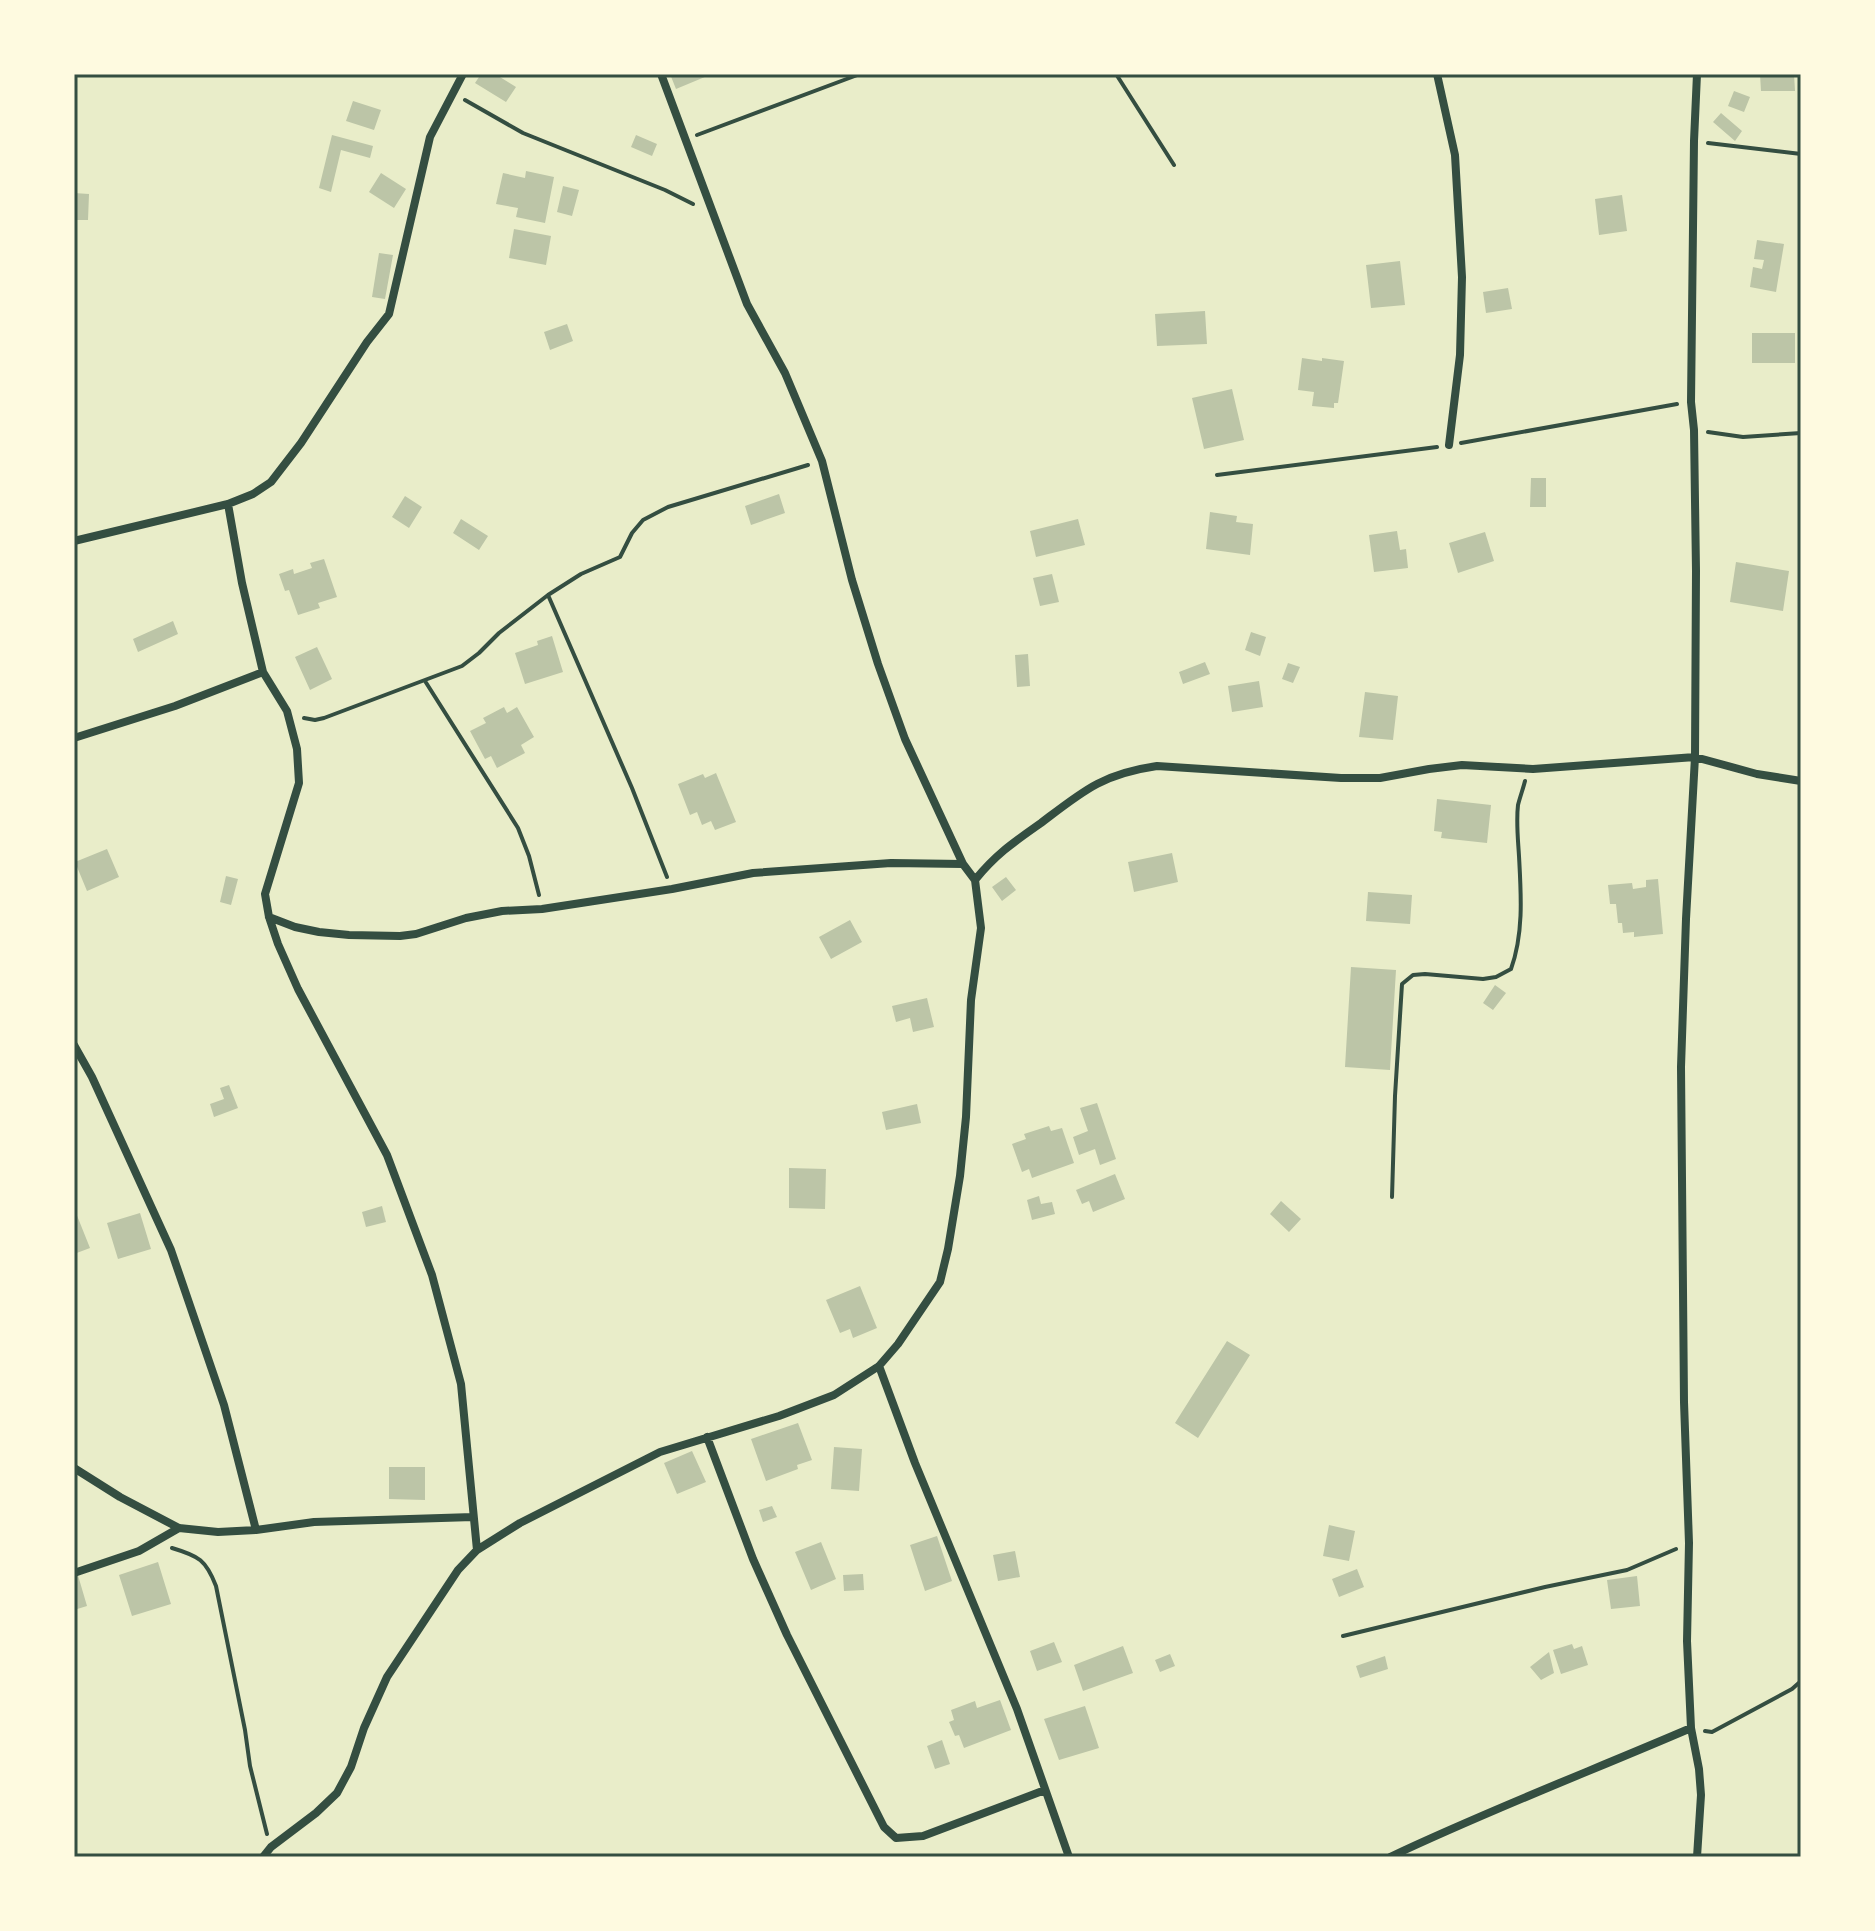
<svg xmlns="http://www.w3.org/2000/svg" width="1875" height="1931" viewBox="0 0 1875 1931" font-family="'Golos Text',sans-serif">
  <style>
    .building { fill: #bcc5a7 }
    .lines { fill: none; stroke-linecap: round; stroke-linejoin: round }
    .path { stroke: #344e41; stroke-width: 4 }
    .minor { stroke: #344e41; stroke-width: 8 }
    .neatline { fill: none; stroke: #344e41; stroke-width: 3 }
  </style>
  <rect width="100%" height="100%" fill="#e9edc9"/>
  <!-- building -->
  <path class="building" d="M481,74H495L516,87L506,102L475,83Z
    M670,74H712L676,89Z
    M1760,74H1794L1795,91H1761Z
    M1734,91L1750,97L1744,112L1728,106Z
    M353,101L381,110L374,130L346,121Z
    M1721,113L1742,131L1735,141L1713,122Z
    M332,135L373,146L370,158L341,150L331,192L319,188Z
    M636,135L657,144L652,156L631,147Z
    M526,171L554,177L545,223L516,217L518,208L496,204L503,173L525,178Z
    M381,173L406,189L394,208L369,192Z
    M563,186L579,190L572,216L557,212Z
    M74,193L89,194L88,220H74Z
    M1622,195L1627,231L1599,235L1595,199Z
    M514,229L551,236L546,265L509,258Z
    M1757,240L1784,244L1776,292L1750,287L1753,267L1762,269L1764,260L1754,259Z
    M379,253L393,255L385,299L372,297Z
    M1400,261L1405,305L1371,308L1366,265Z
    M1508,288L1512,309L1486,313L1483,292Z
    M1205,311L1207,344L1157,346L1155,314Z
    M567,324L573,341L550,350L544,332Z
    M1752,333H1795V363H1752Z
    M1302,358L1322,361V358L1344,361L1338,403H1334V408L1312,406L1314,392L1298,390Z
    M1232,389L1244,440L1204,449L1192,398Z
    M1531,478H1546V507H1530Z
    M779,494L785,513L751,525L745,506Z
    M405,496L422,507L409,528L392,517Z
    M1210,512L1237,516L1236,522L1253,524L1250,555L1206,549Z
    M461,519L488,536L479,550L453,533Z
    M1078,519L1085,545L1036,557L1030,531Z
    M1397,531L1400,550L1406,549L1408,568L1374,572L1369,535Z
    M1485,532L1494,561L1458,573L1449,543Z
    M324,559L337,597L318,603L320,608L298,615L289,590L285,591L279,574L293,569L294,574L312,568L310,563Z
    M1736,562L1789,571L1783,611L1730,602Z
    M1052,574L1059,602L1040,606L1033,578Z
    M173,621L178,634L138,652L133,639Z
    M1251,632L1266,637L1260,656L1245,650Z
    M552,636L563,672L525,684L515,653L538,645L537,641Z
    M317,647L332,679L310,690L295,657Z
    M1028,654L1030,686L1017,687L1015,655Z
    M1205,662L1210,674L1183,684L1179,672Z
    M1288,663L1300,667L1293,683L1282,679Z
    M1259,681L1263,707L1232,712L1228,686Z
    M1365,692L1398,696L1393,740L1359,737Z
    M504,707L507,713L517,707L534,737L521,745L525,753L497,768L491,756L485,759L470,731L486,723L483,718Z
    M716,773L736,822L715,830L711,821L702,825L697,812L690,815L678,784L703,774L705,778Z
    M1437,799L1491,805L1487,843L1441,838L1442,832L1434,831Z
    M107,849L119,877L87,891L75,862Z
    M1172,853L1178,882L1134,892L1128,862Z
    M226,876L238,879L231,905L220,902Z
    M1006,877L1016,890L1002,901L992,887Z
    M1658,879L1663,934L1634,937V932L1623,933L1622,923H1618L1616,904H1610L1608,885L1632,883L1633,889L1646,887V880Z
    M1368,892L1412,895L1410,924L1366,921Z
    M850,920L862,942L831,959L819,937Z
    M1351,967L1396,970L1390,1070L1345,1067Z
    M1495,985L1506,993L1493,1010L1483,1003Z
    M927,998L934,1027L913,1032L910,1018L896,1022L892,1006Z
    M229,1085L238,1108L214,1117L210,1104L224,1099L220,1088Z
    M1097,1103L1116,1159L1100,1165L1095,1149L1079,1155L1073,1137L1088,1131L1080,1108Z
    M917,1104L921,1123L886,1130L882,1112Z
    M1049,1126L1051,1131L1062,1128L1074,1163L1032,1178L1029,1169L1022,1172L1012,1144L1026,1139L1024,1134Z
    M789,1168L826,1169L825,1209L789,1208Z
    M1115,1174L1125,1199L1093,1212L1089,1201L1082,1204L1076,1190Z
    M1039,1196L1041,1204L1052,1202L1055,1214L1032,1220L1027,1200Z
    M1281,1201L1301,1219L1289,1232L1270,1214Z
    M382,1206L386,1222L366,1227L362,1212Z
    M74,1208L90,1248L74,1254Z
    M140,1213L151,1249L118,1259L107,1223Z
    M860,1286L877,1328L853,1338L850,1329L840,1333L826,1300Z
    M1227,1341L1250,1355L1198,1438L1175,1423Z
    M798,1423L812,1460L797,1465L798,1469L766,1481L751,1439Z
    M834,1447L862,1449L859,1491L831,1489Z
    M692,1451L706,1482L677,1494L664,1463Z
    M389,1467H425V1500L389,1499Z
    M772,1506L777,1517L763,1522L759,1510Z
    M1329,1525L1355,1531L1349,1561L1323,1556Z
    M937,1536L952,1581L925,1591L910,1545Z
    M821,1542L836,1579L811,1590L795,1552Z
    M1015,1551L1020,1577L998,1581L993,1555Z
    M158,1562L171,1604L132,1616L119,1575Z
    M1357,1569L1364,1587L1339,1597L1332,1579Z
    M77,1572L87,1606L74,1610V1573Z
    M863,1574L864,1590L844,1591L843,1575Z
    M1637,1576L1640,1606L1611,1609L1607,1580Z
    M1054,1642L1062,1662L1037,1671L1030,1651Z
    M1572,1644L1574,1649L1582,1646L1588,1665L1561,1674L1553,1650Z
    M1123,1646L1133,1673L1083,1691L1074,1665Z
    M1549,1652L1554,1673L1541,1680L1530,1667Z
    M1170,1654L1175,1666L1160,1672L1155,1660Z
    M1385,1656L1388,1669L1360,1678L1356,1666Z
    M1000,1700L1011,1730L964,1748L959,1735L955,1736L949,1722L954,1720L951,1710L975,1701L977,1708Z
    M1085,1706L1099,1748L1059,1760L1044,1719Z
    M942,1740L950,1764L935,1769L927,1746Z"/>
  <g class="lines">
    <!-- path -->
    <path class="path" d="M1116,74L1174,165
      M465,100L523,133L665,190L693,204
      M697,135L860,74
      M1708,143L1801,154
      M1708,432L1743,437L1801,433
      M1461,443L1677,404
      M1217,475L1437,447
      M548,595L632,788L667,877
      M425,681L518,828L529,856L539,895
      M304,718L315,720L324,718L462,666L479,653L499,633L548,595L581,574L620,557L632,533L643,520L668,507L808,465
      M1392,1197L1395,1096L1402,984L1413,975L1425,974L1483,979L1496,977L1511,969C1524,933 1521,893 1519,856C1518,839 1516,822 1518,805C1520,797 1523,789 1525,781
      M172,1548C199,1556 206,1560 216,1586L245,1730L250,1766L267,1834
      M1343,1636L1545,1587L1627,1570L1676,1549
      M1705,1731L1712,1732L1792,1689L1801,1681"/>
    <!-- minor -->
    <path class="minor" d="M661,74L747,304L785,373L822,461L852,580L878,664L905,739L963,864L975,880
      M1437,74L1455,155L1462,277L1460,355L1449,445
      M1697,74L1694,141L1691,402L1694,430L1696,571L1695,757L1686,919L1681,1067L1684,1402L1689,1543L1687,1641L1691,1728L1699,1769L1701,1795L1697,1857
      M228,504L242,583L263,672L287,711L297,749L299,783L265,894L269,917L278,944L298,989L387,1155L432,1275L461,1384L477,1550
      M74,541L228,504L253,494L271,482L301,443L367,342L389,314L430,137L463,74
      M74,738L175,706L263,672
      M269,917L295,927L319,932L349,935L400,936L416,934L466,918L502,911L542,909L672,889L753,873L891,863L963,864
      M74,1045L92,1077L171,1250L224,1405L256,1530
      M879,1366L915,1463L1017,1709L1069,1857
      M707,1437L753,1559L787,1635L884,1827L896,1838L923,1836L1045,1790
      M74,1468L120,1497L179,1528L218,1532L256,1530L314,1522L473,1517
      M74,1573L139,1551L179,1528
      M263,1857L271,1847L316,1813L337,1793L351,1767L364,1728L387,1677L458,1570L477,1550L520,1523L660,1452L779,1416L834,1395L879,1366L898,1344L940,1282L948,1249L960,1176L966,1117L971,1000L981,928L975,880C996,854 1014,842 1041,823C1083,791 1102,774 1157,766L1341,778H1380L1429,769L1462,765L1533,769L1695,757L1757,774L1801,781
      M1390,1857C1489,1810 1591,1771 1691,1728"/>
  </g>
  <!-- border -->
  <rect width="1875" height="1931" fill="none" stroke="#fefae0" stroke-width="152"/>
  <rect x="76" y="76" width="1723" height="1779" class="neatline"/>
</svg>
